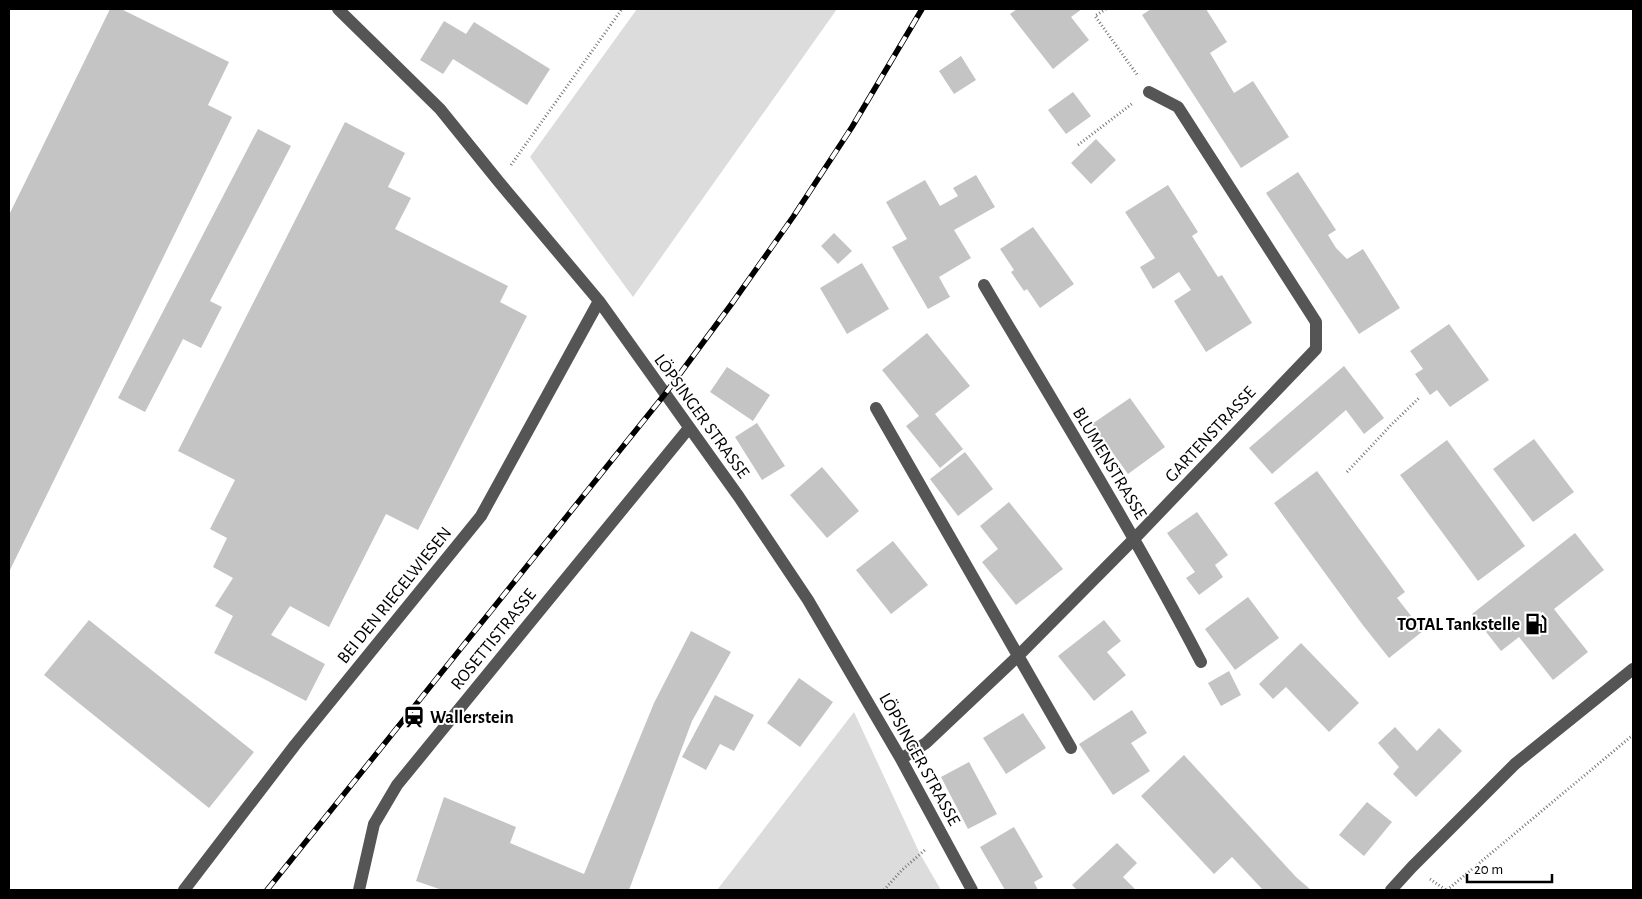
<svg xmlns="http://www.w3.org/2000/svg" width="1642" height="899" viewBox="0 0 1642 899" font-family="'Alegreya Sans',sans-serif">
  <style>
    .green { fill: #dcdcdc }
    .building { fill: #c4c4c4 }
    .lines { fill: none; stroke-linecap: round; stroke-linejoin: round }
    .path { stroke: #777; stroke-width: 3; stroke-dasharray: 1 2.5; stroke-linecap: butt }
    .minor { stroke: #555; stroke-width: 12 }
    .rail-casing { stroke: #000; stroke-width: 5.5 }
    .rail { stroke: #fff; stroke-width: 4; stroke-dasharray: 11; stroke-linecap: butt }
    .labels { text-anchor: middle; stroke-width: 4; stroke-linejoin: round; paint-order: stroke }
    .street-label { font-size: 18px; fill: #000; stroke: #fff }
    .poi-label { font-size: 18px; font-weight: bold; fill: #000; stroke: #fff; text-anchor: end }
  </style>
  <rect width="100%" height="100%" fill="#fff"/>
  <!-- green -->
  <path class="green" d="M637,9H837L633,297L530,157Z
    M854,712L920,854L941,890H717Z"/>
  <!-- building -->
  <path class="building" d="M110,9H121L229,62L208,105L232,117L9,572V215Z
    M1017,9H1082L1071,17L1089,40L1053,69L1010,14Z
    M1151,9H1206L1227,42L1210,53L1234,93L1253,81L1289,137L1241,168L1142,15Z
    M444,21L466,34L474,22L550,69L527,105L453,59L443,74L420,60Z
    M961,56L976,80L954,94L939,71Z
    M1073,92L1091,116L1066,134L1048,110Z
    M345,122L405,153L388,187L411,198L395,229L508,286L500,302L527,316L418,530L386,514L329,627L290,606L271,635L325,664L306,701L214,653L233,616L215,606L233,578L213,567L227,538L210,529L235,480L178,451Z
    M258,129L291,146L210,301L222,307L201,348L183,339L145,412L118,398Z
    M1096,139L1116,160L1091,184L1071,163Z
    M1298,172L1336,230L1328,235L1336,248L1347,259L1363,249L1400,308L1359,334L1266,193Z
    M976,175L995,207L954,230L971,258L939,277L950,297L928,309L892,247L907,239L886,202L925,180L940,206L958,196L953,188Z
    M1168,185L1198,232L1192,236L1218,277L1222,275L1252,323L1206,352L1174,301L1191,290L1179,272L1153,289L1140,267L1155,258L1125,212Z
    M1033,227L1074,284L1040,308L1027,289L1024,291L1011,272L1014,270L1000,249Z
    M834,233L852,251L838,264L821,246Z
    M862,263L889,309L847,334L820,288Z
    M1449,324L1489,380L1450,407L1437,390L1430,395L1415,374L1423,369L1410,351Z
    M927,333L970,386L935,414L963,449L940,468L906,426L919,416L882,370Z
    M1344,366L1384,418L1364,434L1346,410L1272,474L1249,448Z
    M727,367L770,395L753,421L710,392Z
    M1130,398L1165,447L1128,474L1092,424Z
    M757,423L785,466L762,480L735,437Z
    M1534,439L1574,492L1533,522L1493,469Z
    M1447,440L1525,546L1478,581L1400,475Z
    M965,452L993,489L958,516L930,479Z
    M822,467L859,511L827,538L790,495Z
    M1317,471L1405,592L1397,598L1423,631L1389,658L1362,624L1274,503Z
    M1009,502L1063,569L1016,605L982,562L998,549L980,526Z
    M1197,512L1228,555L1215,565L1223,577L1199,595L1186,578L1195,572L1167,533Z
    M1575,533L1604,570L1554,609L1588,652L1553,680L1519,637L1501,651L1472,614Z
    M893,541L928,585L891,614L856,570Z
    M1248,597L1279,638L1235,670L1205,629Z
    M89,620L254,752L209,808L44,675Z
    M1104,620L1121,641L1107,652L1126,675L1094,701L1058,656Z
    M691,631L731,652L692,721L629,890H442L416,881L444,797L516,827L510,843L584,874L654,703Z
    M1301,643L1359,703L1329,732L1286,687L1273,699L1259,684Z
    M1229,671L1241,695L1221,706L1208,683Z
    M799,678L833,702L800,747L767,723Z
    M715,695L754,715L734,751L720,744L706,770L682,757Z
    M1132,710L1147,733L1131,743L1150,771L1113,795L1079,744Z
    M1023,713L1046,748L1006,774L983,738Z
    M1395,727L1417,751L1439,728L1462,751L1416,797L1393,774L1399,767L1378,743Z
    M1184,755L1296,877L1311,890H1263L1232,857L1214,874L1141,796Z
    M969,762L997,814L968,829L941,777Z
    M1367,802L1392,822L1364,856L1339,835Z
    M1014,827L1043,877L1034,882L1038,890H1005L980,847Z
    M1117,843L1137,863L1123,877L1136,890H1077L1072,885Z"/>
  <g class="lines">
    <!-- path -->
    <path class="path" d="M1106,9L1095,16L1138,76
      M1078,145L1133,103
      M511,165L622,9
      M1347,472L1391,425L1420,397
      M1430,879L1446,890
      M884,890L902,870L926,849
      M1447,890L1633,735"/>
    <!-- minor -->
    <path class="minor" d="M338,9L440,109L499,182L599,301L739,497L808,600L901,759L972,890
      M984,285C1058,410 1134,533 1201,662
      M876,408L1071,748
      M901,759L926,743L1018,656L1134,539L1316,349V322L1178,107L1149,92
      M184,890L295,745L481,516L599,301
      M359,890L374,824L397,785L689,428
      M1391,890L1412,867L1515,764L1633,669"/>
    <!-- rail casing -->
    <g class="rail-casing">
      <path id="rail" d="M267,890L665,394L733,302L793,217L852,127L922,9"/>
    </g>
    <!-- rail -->
    <use href="#rail" class="rail"/>
  </g>
  <!-- icons -->
  <defs>
    <g id="fuel-bare" transform="scale(1.725)"><path d="M-5.5-6h7V0h2V4h1.3V-2.5L3-4.5l.8-.8L6-3V5H2.5V1h-1V6h-7ZM-4.2-4.7v3.2H.2V-4.7Z" fill="#000" stroke="#fff" stroke-width="2.5" paint-order="stroke"/></g>
    <g id="station-bare" transform="scale(1.725)"><path d="M-3-6H3Q5-6 5-4V2Q5 4 3 4L4.5 6H3L1.5 4h-3L-3 6H-4.5L-3 4Q-5 4-5 2V-4Q-5-6-3-6ZM-3.5-4v3h7v-3ZM-3.5 1v1.5H-2V1ZM2 1v1.5H3.5V1Z" fill="#000" stroke="#fff" stroke-width="2.5" paint-order="stroke"/></g>
  </defs>
  <g fill-rule="evenodd">
    <use href="#fuel-bare" x="1536" y="624"/>
    <use href="#station-bare" x="414" y="717"/>
  </g>
  <g class="labels">
    <!-- street labels -->
    <g class="street-label">
      <text transform="translate(702 416) rotate(54)" y="6">LÖPSINGER STRASSE</text>
      <text transform="translate(1210 434) rotate(-47)" y="6">GARTENSTRASSE</text>
      <text transform="translate(1110 463) rotate(59)" y="6">BLUMENSTRASSE</text>
      <text transform="translate(394 595) rotate(-51)" y="6">BEI DEN RIEGELWIESEN</text>
      <text transform="translate(493 639) rotate(-51)" y="6">ROSETTISTRASSE</text>
      <text transform="translate(920 759) rotate(61)" y="6">LÖPSINGER STRASSE</text>
    </g>
    <!-- poi labels -->
    <g class="poi-label">
      <text x="1520" y="630">TOTAL Tankstelle</text>
      <text x="430" y="723" text-anchor="start">Wallerstein</text>
    </g>
  </g>
  <!-- border -->
  <rect width="1642" height="899" fill="none" stroke="#000000" stroke-width="20"/>
  <!-- scale -->
  <path d="M1467 874v8h85v-8" fill="none" stroke="#000000" stroke-width="2.5"/>
  <text x="1474" y="874" font-size="15" fill="#000000" stroke="#ffffff" stroke-width="4" paint-order="stroke">20 m</text>
</svg>
